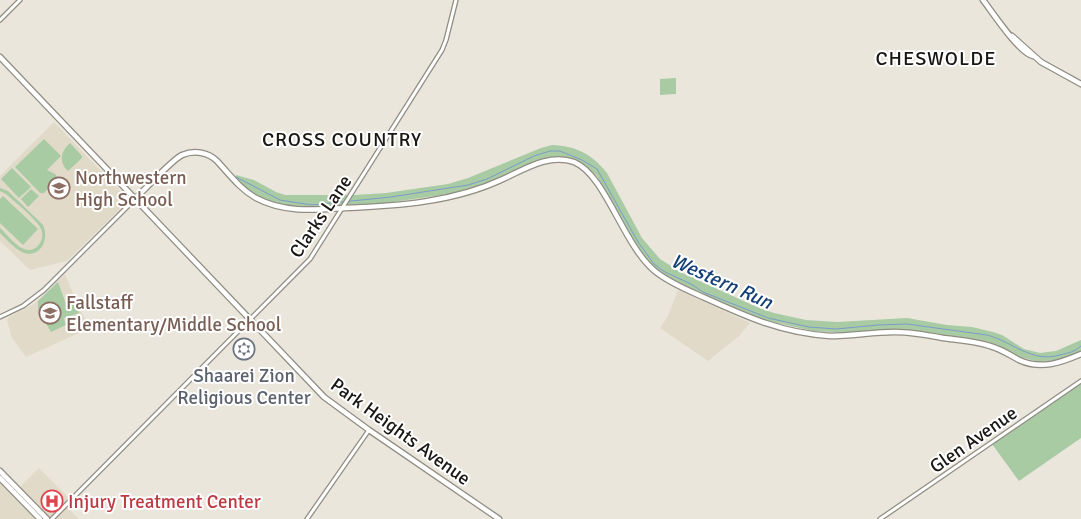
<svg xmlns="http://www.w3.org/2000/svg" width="1081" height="519" viewBox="0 0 1081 519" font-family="Signika,sans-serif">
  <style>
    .built { fill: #e1dac8 }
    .green { fill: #a8cba4 }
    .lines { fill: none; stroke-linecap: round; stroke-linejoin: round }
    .stream { stroke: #7b9cc9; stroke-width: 1 }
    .minor-casing { stroke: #918d83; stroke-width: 5.5 }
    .major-casing { stroke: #918d83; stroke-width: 7 }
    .minor { stroke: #fff; stroke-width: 3 }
    .major { stroke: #fff; stroke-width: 4.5 }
    .labels { text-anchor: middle; stroke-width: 4; stroke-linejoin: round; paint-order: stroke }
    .education-label { font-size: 19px; fill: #785e54; stroke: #fff; text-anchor: start }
    .street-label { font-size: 19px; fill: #181713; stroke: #fff }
    .worship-label { font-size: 19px; fill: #5b616d; stroke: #fff }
    .health-label { font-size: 19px; fill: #be3a42; stroke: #fff; text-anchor: start }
    .neighbourhood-label { font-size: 20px; letter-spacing: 1px; fill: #181713; stroke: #fff }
    .water-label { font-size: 20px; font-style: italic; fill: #133e76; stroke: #fff }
  </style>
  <rect width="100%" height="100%" fill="#ebe6db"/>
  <!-- built -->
  <path class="built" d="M54,122L129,200L67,261L30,270L0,241V176Z
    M65,274L79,308L91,329L79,333L26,357L12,338L7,320L9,317L34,304Z
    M678,290L750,323L739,336L708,361L660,328L668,316Z
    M39,468L71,500L66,506L79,519H0V474L17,490Z"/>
  <!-- green -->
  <path class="green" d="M676,78V94L660,95V79Z
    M44,139L61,156L47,170L55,174L58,178L44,193H40L15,167Z
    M70,143L82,156V158L68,171C58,162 61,151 70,143Z
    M552,145C576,146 592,154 607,173L642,238L660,259L682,273L757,307L774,313L806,320L837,322L907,318L947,325L972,327L993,332L1002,335L1024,349L1040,353L1056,351L1081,340V351L1058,360L1039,362L1020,357L995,344L966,338L897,329L849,333L813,331L764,320L672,280L654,267L637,248L597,176L585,165L566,157L546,158L481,185L449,194L386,203L356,205L301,208L278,205L252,193L235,178L236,175L254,180L276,192L285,195H355L386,193L448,184L468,178L541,148Z
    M12,168L31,187L19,198L1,179Z
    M0,188L8,191L43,225C50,240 39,260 22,252C14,248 6,239 0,233V228C7,234 15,246 24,249C37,254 47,238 40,227C33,216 16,203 6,194L0,191Z
    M31,189L39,196L28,207L21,199Z
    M3,196L38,229L23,245L0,223V199Z
    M58,282L67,307L75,304L79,313L64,318L66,325L51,332L38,309V301Z
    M1081,383V438L1019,481L992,444Z"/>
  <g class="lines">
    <!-- stream -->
    <path class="stream" d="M236,177L280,200L312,205L391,197L468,185L487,179L534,156L550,151H560L582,160L597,169L638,242L654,264L665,272L691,284L703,292L768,318L809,327L836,329L878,325L907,324L987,335C1013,342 1031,363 1060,355C1069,353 1074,352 1081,346"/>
    <!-- minor casing -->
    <g class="minor-casing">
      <path id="minor" d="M0,20L20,0
        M0,317L23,306L44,290L135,199
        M52,519L310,259L442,50L446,40L456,0
        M307,519L369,430
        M880,519L1081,381"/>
    </g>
    <!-- major casing -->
    <g class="major-casing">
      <path id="major" d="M983,0C993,13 1019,53 1033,56
        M1012,36L1041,62L1081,84
        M0,57L324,397L369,430L499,519
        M135,199C145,189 172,160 182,155C194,150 208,152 217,161C230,175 240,189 256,198C284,213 315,210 345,208C398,206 454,202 503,179C525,169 549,153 574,162C606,175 623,246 656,272C670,283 687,290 703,297C747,317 782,333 830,336C852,336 873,332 895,332C911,332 927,335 943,338C958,340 975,341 990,346C1001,349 1010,355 1019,360C1041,370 1060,363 1081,354
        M0,471L47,519
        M0,478L40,519"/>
    </g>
    <!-- minor -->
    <use href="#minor" class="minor"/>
    <!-- major -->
    <use href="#major" class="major"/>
  </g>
  <!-- icons -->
  <defs>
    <g id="school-ring" transform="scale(1.125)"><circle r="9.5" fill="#fff" stroke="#8d6e63" stroke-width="1.5"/><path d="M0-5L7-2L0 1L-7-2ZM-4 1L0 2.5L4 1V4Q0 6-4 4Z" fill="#8d6e63"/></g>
    <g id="synagogue-ring" transform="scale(1.125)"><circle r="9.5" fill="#fff" stroke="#6b7280" stroke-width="1.5"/><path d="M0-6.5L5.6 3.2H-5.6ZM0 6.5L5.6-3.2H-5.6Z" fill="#6b7280"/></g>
    <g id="hospital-ring" transform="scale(1.125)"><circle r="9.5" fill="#fff" stroke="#e0444e" stroke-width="1.5"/><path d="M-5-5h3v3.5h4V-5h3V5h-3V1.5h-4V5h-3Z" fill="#e0444e"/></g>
  </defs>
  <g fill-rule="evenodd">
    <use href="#school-ring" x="59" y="188"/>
    <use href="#school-ring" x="50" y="313"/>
    <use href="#synagogue-ring" x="244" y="349"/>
    <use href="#hospital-ring" x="52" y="501"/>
  </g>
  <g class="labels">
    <!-- education labels -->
    <g class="education-label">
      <text x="75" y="184">Northwestern<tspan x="75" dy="22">High School</tspan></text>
      <text x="66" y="309">Fallstaff<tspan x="66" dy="22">Elementary/Middle School</tspan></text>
    </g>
    <!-- street labels -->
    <g class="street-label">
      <text transform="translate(320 216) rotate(-56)" y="7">Clarks Lane</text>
      <text transform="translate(401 431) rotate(36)" y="7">Park Heights Avenue</text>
      <text transform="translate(973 439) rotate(-35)" y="7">Glen Avenue</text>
    </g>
    <!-- worship labels -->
    <g class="worship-label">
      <text x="244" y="382">Shaarei Zion<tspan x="244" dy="22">Religious Center</tspan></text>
    </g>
    <!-- health labels -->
    <g class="health-label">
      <text x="68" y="508">Injury Treatment Center</text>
    </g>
    <!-- neighbourhood labels -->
    <g class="neighbourhood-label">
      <text x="936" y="65">CHESWOLDE</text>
      <text x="342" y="146">CROSS COUNTRY</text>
    </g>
    <!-- water labels -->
    <g class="water-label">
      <text transform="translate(722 281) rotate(24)" y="7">Western Run</text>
    </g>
  </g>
</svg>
